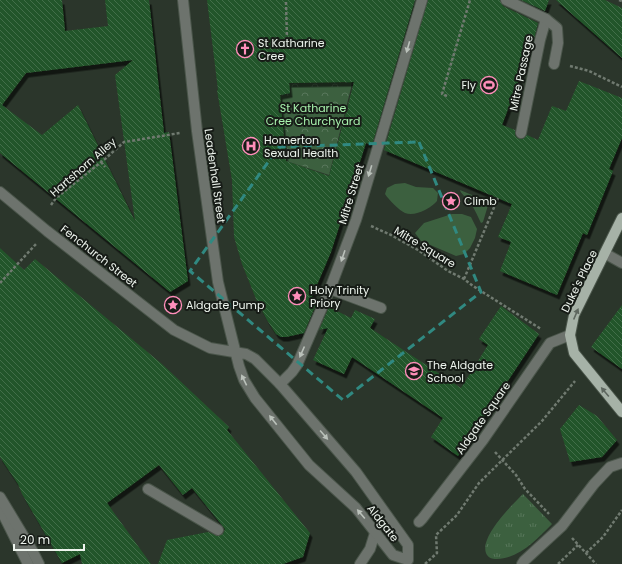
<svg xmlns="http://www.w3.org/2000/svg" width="622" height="564" viewBox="0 0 622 564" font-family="Poppins,sans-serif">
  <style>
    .grass { fill: url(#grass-tufts) }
    .forest { fill: url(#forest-crowns) }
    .garden { fill: #3c603f }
    .building { fill: url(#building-back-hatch); fill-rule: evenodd; filter: url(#shadow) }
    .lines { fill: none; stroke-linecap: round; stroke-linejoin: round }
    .service-casing { stroke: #4a554a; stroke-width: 12 }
    .pedestrian-casing { stroke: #4a554a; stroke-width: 12 }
    .minor-casing { stroke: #4a554a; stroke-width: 12 }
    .tertiary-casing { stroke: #4a554a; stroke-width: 12 }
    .primary-casing { stroke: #4a554a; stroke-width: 12 }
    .path { stroke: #707a70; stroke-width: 2.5; stroke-dasharray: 3 2; stroke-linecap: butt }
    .service { stroke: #6d736d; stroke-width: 10 }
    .pedestrian { stroke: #6d736d; stroke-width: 10 }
    .minor { stroke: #6d736d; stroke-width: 10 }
    .tertiary { stroke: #6d736d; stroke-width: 10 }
    .primary { stroke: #a6b2a7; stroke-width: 10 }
    .oneway { fill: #bac1ba }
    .oneway2 { fill: #5e675f }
    .marked { fill: none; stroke: #308981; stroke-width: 3; stroke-dasharray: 8 5; stroke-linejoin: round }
    .labels { text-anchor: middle; stroke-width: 4; stroke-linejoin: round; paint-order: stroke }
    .poi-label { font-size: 11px; fill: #eef5ee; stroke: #171c17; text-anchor: start }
    .street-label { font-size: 11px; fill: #eef5ee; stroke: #171c17 }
    .park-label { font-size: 11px; fill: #a7f1ac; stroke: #171c17 }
  </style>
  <defs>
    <pattern id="grass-tufts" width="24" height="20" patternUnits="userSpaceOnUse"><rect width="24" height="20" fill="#3c603f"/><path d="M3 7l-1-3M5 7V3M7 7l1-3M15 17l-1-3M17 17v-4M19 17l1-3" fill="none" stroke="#58775b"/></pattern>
    <pattern id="forest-crowns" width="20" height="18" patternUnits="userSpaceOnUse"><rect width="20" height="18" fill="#3c603f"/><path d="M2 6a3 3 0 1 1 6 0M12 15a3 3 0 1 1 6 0" fill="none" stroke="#58775b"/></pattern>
    <pattern id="building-back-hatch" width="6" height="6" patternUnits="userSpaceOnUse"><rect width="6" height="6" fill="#235529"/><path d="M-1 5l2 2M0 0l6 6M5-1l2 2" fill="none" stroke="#436e48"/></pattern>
    <filter id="shadow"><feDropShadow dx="2.5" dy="4.5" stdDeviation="0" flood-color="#0009"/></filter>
  </defs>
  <rect width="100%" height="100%" fill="#2b362b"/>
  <!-- grass -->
  <path class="grass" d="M523,494L552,524C537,539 518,560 495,559C493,559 489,558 487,555C477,539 513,504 523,494Z"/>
  <!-- forest -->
  <path class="forest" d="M346,59L352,78L351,88L329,175L286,161L280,95L289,83H345Z"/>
  <!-- garden -->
  <path class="garden" d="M405,183L416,187L433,188L438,193L437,201C431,208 415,217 405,213C400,211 388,199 385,194L387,188L395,184Z
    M460,190L489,202L483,222L481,223C477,215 474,207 468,200C465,196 461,194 460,190Z
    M452,214H462L471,217L477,229L475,238L470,248L464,254L456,256L421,241L415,233L424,223Z"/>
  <!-- building -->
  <path class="building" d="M0,0H62L65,31L108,26L105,0H149L164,133L169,132L188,281L170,292L0,153ZM133,60L115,75L135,221L78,105L42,135L2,105L26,73Z
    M207,0H415L372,145L366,143L331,252L311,299L317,302L304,333L286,337H281L276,334L267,320L256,299L242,264L234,237L232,180L217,90H218ZM354,82L329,176L286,161L280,95L290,93L289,83Z
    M428,0H500L503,6L538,23L533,43L502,125L515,130V135L517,138L523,139L527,135L538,140L552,106L566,111L579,81L622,98V138L609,169L613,171L587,235L583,233L557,295L500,271L511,242L498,237L512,204L384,150Z
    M521,0H549L545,11Z
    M556,0H605L622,8V58Z
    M0,248L24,270L35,259L162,364L229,427L227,430L310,533L303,557L283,564H158L167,540L208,532L218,536L223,534L225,529L192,488L183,495L159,465L107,503L151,564H82L80,554L62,563L22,494L18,484L0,457Z
    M622,305V369L591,347Z
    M501,306L539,334L458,456L431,437L443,418L352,357L344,374L313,360L328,328L319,330L329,307L351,318L355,310L375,319L370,328L461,388L488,345L479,339Z
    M579,405L597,416L617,440L602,457L570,462L560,429Z"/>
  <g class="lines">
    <!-- service casing -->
    <g class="service-casing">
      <path id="service" d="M606,254L622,263
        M330,289L381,308
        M148,489L218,530
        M0,508L28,564"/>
    </g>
    <!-- pedestrian casing -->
    <g class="pedestrian-casing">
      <path id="pedestrian" d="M521,133L540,40L546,19
        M419,522L422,519L483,440L550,343L570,335
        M522,564L524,561L562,526L594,484L610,467L622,463"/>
    </g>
    <!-- minor casing -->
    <g class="minor-casing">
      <path id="minor" d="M506,0L546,19L557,28L558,43L554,64
        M280,384L292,372L297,365L330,289L356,220L422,0
        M0,497L32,550L39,564
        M360,564L370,549L375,533"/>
    </g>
    <!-- tertiary casing -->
    <g class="tertiary-casing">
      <path id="tertiary" d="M183,0L197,131L218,282L239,366L244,380L255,398L309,465L356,508L393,555L408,560
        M0,192L47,231L174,330L210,348L246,354L255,359L280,384L356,472L408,545V560"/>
    </g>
    <!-- primary casing -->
    <g class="primary-casing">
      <path id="primary" d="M622,218L574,315L570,335L574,353L622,412"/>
    </g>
    <!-- path -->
    <path class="path" d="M619,0L622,1
      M286,2L287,39
      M570,66L589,71L622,87
      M447,96L442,94L470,0
      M101,162L105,167
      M51,205L56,198L105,159L124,142L180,133
      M371,226L391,235L418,250L448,271L464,279L473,286L541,329
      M464,279L498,198
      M0,283L36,244
      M495,452L516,475L525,489L549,514
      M572,538L596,564
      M586,553L603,537L622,510
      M425,564L437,553L436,535L457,515L479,483L542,421L575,381
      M558,564L578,545"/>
    <!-- service -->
    <use href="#service" class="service"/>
    <!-- pedestrian -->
    <use href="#pedestrian" class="pedestrian"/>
    <!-- minor -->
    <use href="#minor" class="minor"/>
    <!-- tertiary -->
    <use href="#tertiary" class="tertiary"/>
    <!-- primary -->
    <use href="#primary" class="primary"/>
  </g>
  <!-- one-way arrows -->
  <defs><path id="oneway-solid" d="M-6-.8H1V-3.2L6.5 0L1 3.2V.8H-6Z"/></defs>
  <g class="oneway">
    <use href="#oneway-solid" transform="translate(408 47) rotate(106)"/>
    <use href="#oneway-solid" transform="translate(370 171) rotate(107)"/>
    <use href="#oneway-solid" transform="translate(343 256) rotate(109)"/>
    <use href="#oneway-solid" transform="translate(302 352) rotate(114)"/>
    <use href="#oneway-solid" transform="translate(244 380) rotate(-116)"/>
    <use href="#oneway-solid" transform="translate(273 420) rotate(-128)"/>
    <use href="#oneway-solid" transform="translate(324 435) rotate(49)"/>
    <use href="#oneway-solid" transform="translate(361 514) rotate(-130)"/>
  </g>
  <g class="oneway2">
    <use href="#oneway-solid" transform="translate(576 314) rotate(-67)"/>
    <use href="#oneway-solid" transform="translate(605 392) rotate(-130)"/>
  </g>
  <!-- marked area -->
  <path class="marked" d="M419,142L481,292L343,400L190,271L279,147Z"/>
  <!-- icons -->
  <defs>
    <g id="church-ring" transform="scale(0.9)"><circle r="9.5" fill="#171c17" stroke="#ff8eba" stroke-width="1.5"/><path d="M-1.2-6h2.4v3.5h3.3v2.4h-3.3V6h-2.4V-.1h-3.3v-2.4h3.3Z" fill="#ff8eba"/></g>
    <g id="stadium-ring" transform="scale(0.9)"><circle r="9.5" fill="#171c17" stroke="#ff8eba" stroke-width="1.5"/><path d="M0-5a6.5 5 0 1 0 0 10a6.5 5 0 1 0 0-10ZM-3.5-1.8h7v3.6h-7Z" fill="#ff8eba"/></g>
    <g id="hospital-ring" transform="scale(0.9)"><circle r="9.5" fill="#171c17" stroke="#ff8eba" stroke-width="1.5"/><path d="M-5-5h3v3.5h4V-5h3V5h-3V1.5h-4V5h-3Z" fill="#ff8eba"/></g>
    <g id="sight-ring" transform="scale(0.9)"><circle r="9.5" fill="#171c17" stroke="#ff8eba" stroke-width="1.5"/><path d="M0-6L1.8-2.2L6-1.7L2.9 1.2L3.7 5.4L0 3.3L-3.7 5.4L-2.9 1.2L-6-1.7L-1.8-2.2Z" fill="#ff8eba"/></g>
    <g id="school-ring" transform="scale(0.9)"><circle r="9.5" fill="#171c17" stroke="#ff8eba" stroke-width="1.5"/><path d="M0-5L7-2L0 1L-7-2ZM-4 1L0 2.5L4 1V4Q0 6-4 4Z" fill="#ff8eba"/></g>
  </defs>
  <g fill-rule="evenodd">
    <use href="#church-ring" x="245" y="49"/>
    <use href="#stadium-ring" x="489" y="85"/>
    <use href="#hospital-ring" x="251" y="146"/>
    <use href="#sight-ring" x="451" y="201"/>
    <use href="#sight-ring" x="297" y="296"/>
    <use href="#sight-ring" x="173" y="305"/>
    <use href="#school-ring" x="414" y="371"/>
  </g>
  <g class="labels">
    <!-- poi labels -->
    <g class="poi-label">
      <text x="258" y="47">St Katharine<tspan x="258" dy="13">Cree</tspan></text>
      <text x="476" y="89" text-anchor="end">Fly</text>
      <text x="264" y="144">Homerton<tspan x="264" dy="13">Sexual Health</tspan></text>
      <text x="464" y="205">Climb</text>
      <text x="310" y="294">Holy Trinity<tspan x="310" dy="13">Priory</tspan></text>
      <text x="186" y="309">Aldgate Pump</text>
      <text x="427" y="369">The Aldgate<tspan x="427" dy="13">School</tspan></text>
    </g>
    <!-- street labels -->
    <g class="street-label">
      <text transform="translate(521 73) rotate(-78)" y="4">Mitre Passage</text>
      <text transform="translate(83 167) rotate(-41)" y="4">Hartshorn Alley</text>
      <text transform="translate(215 176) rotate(82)" y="4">Leadenhall Street</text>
      <text transform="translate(351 194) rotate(-73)" y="4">Mitre Street</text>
      <text transform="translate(425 247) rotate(31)" y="4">Mitre Square</text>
      <text transform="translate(99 256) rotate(38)" y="4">Fenchurch Street</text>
      <text transform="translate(579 281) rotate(-64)" y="4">Duke's Place</text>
      <text transform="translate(483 418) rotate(-55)" y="4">Aldgate Square</text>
      <text transform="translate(383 523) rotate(52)" y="4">Aldgate</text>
    </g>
    <!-- park labels -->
    <g class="park-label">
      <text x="313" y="112">St Katharine<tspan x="313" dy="13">Cree Churchyard</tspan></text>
    </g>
  </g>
  <!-- scale -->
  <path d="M14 544v6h70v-6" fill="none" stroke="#eef5ee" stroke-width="2"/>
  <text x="20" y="544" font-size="12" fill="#eef5ee" stroke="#171c17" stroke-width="3" paint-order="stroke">20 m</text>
</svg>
